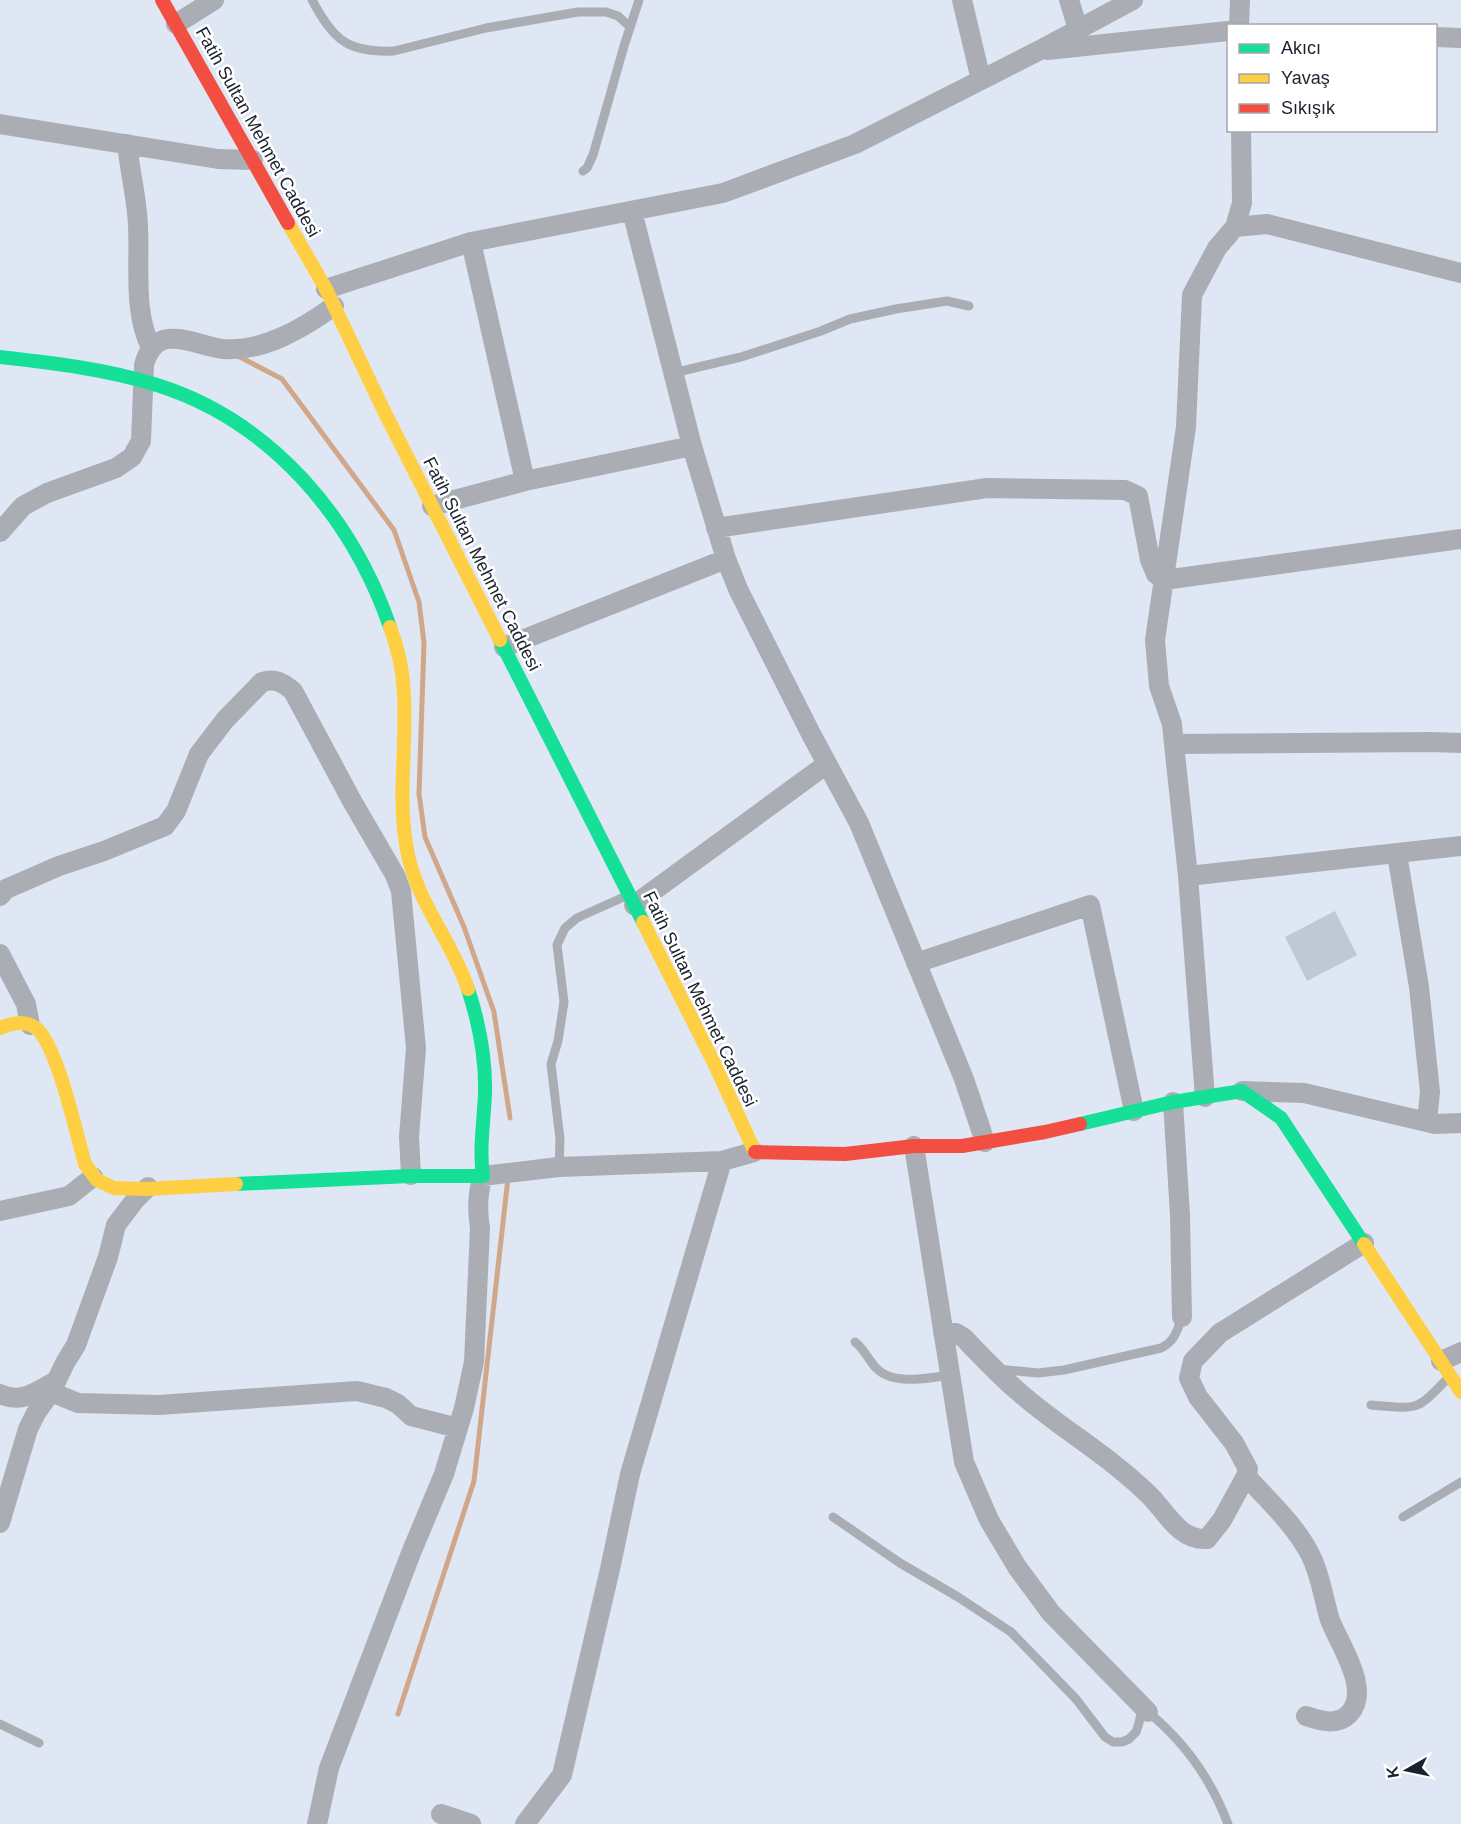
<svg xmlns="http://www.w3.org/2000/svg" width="1461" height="1824" viewBox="0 0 1461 1824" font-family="Arial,sans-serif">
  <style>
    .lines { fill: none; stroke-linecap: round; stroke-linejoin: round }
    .stream { stroke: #d0a78b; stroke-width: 5 }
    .building { fill: #c0c8d3 }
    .lane { stroke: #aaaeb4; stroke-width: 9 }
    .street { stroke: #aaaeb4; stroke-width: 20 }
    .fast { stroke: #16e098; stroke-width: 14 }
    .slow { stroke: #ffcf43; stroke-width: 14 }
    .jam { stroke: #f24e42; stroke-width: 14 }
    .labels { text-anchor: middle; stroke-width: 5; stroke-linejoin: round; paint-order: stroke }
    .street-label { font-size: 18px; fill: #1b222d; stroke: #fff }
  </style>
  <rect width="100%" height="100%" fill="#dfe7f4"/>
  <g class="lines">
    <!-- stream -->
    <path class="stream" d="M236,355L282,379L394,530L419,602L424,643L419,794L425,837L464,927L494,1012L510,1118
      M398,1714L474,1481L508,1178"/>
  </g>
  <!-- building -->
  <path class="building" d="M1335,911L1357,955L1307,981L1285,937Z"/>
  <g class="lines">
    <!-- lane -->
    <path class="lane" d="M312,0C334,40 347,53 394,51L486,28L578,12H606L618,16L630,27
      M583,171L587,168L593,155L624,46L639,0
      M673,373L741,357L821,331L850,319L896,309L947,301L969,306
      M559,1167L560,1139L551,1064L558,1041L564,1002L557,945L565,928L577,918L626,896
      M855,1342C865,1350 868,1359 876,1368C893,1386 928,1378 950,1375
      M997,1369L1038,1373L1064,1370L1161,1348C1175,1341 1177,1331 1182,1317
      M1371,1405C1420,1409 1415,1412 1449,1377
      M833,1517L900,1563L958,1597L1011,1632L1076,1699L1105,1737L1113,1742H1122L1129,1739L1136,1732L1139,1723L1142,1707
      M1403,1517L1461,1482
      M1148,1712C1186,1743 1211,1779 1228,1824
      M0,1724L39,1743"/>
    <!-- street -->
    <path class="street" d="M962,0L981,80
      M1069,0L1078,29
      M176,24L214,0
      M1239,26L1240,0
      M1436,37L1461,38
      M1047,50L1228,31
      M0,124L218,159L253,160
      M127,144C130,172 137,199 138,226C140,267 133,311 151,348
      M632,211L692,446L726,559L738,589L811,734L859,823L964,1079L985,1142
      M1235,227L1267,224L1461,273
      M471,242L525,481
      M326,289L471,242L723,193L855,144L1038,51L1133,0
      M432,506L525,481L692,446
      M716,528L987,488L1125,490L1138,496L1150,560L1156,574L1164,580L1461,539
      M0,532L23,506L47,493L116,468L132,457L141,441L144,365C147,353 155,340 168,339C187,337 204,347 223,349C263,352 302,329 334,306
      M504,647L726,559
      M1174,744L1431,742L1461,743
      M1397,854L1419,987L1430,1092L1427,1122
      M1188,876L1461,846
      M0,896L6,889L59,866L104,851L165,826L176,811L199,754L225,720L262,682C275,678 282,682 293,691L352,801L395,875L401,891L416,1048L409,1137L411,1175
      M634,905L827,764
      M0,954L26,1004L30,1025
      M916,963L1090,905L1134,1111
      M1242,1091L1304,1093L1435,1124L1461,1123
      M1205,1097L1188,876L1174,744L1172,724L1159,686L1155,640L1186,427L1192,295L1217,248L1235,227L1242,203L1241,130
      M1173,1102L1180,1215L1182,1317
      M914,1146L964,1462L989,1520L1017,1567L1051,1613L1148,1712
      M0,1211L69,1196L93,1177
      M943,1333H956L964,1338C982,1357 1000,1376 1020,1393C1060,1428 1108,1455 1147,1493C1165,1509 1178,1541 1207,1539L1222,1520L1246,1476L1248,1469L1234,1443L1198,1397L1189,1378L1193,1361L1220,1333L1364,1243
      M1441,1361L1461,1352
      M51,1392L78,1403L159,1405L357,1391L386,1398L398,1404L411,1416L458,1428
      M0,1394C21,1404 36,1392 54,1382
      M1246,1476C1268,1500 1295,1525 1310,1554C1321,1575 1323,1598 1330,1620C1339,1644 1372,1690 1349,1714C1337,1726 1321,1721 1306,1716
      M0,1523L28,1429L36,1413L51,1392L65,1363L76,1345L108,1257L116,1225L135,1200L148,1187
      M441,1814L471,1824
      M317,1824L329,1768L411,1553L444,1474L464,1408L474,1362L480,1228C477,1210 477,1194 483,1176L559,1167L722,1161L754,1152
      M525,1824L562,1775L610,1569L630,1474L722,1161"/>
    <!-- fast -->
    <path class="fast" d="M0,357C53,363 106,369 157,385C271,421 352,517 390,627
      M500,640L643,922
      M1080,1124L1173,1102L1242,1091L1281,1118L1364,1244
      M236,1184L410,1176H483C479,1148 484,1121 485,1093C486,1057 479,1023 468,989"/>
    <!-- slow -->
    <path class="slow" d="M288,223L326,289L384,411L500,640
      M390,627C398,648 403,671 404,694C407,748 397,795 407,850C416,901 452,941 468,989
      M643,922L714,1063L755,1152
      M0,1028C12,1023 24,1020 36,1028C57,1044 77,1136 85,1164L97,1180L114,1188L147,1189L236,1184
      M1364,1244L1461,1392"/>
    <!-- jam -->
    <path class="jam" d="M162,0L288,223
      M755,1152L845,1154L914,1146H962L1045,1132L1080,1124"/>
  </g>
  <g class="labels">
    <!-- street labels -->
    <g class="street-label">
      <text transform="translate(258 132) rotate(61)" y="6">Fatih Sultan Mehmet Caddesi</text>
      <text transform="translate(482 564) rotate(63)" y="6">Fatih Sultan Mehmet Caddesi</text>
      <text transform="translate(700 999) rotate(64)" y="6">Fatih Sultan Mehmet Caddesi</text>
    </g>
  </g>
  <!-- legend -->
  <rect x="1227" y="24" width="210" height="108" fill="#ffffff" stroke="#a4a7ab" stroke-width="1.5"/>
  <rect x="1239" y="44" width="30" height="9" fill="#16e098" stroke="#a4a7ab" stroke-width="1.5"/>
  <text x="1281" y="54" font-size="18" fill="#1b222d">Akıcı</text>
  <rect x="1239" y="74" width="30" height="9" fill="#ffcf43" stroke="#a4a7ab" stroke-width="1.5"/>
  <text x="1281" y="84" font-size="18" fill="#1b222d">Yavaş</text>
  <rect x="1239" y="104" width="30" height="9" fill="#f24e42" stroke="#a4a7ab" stroke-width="1.5"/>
  <text x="1281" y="114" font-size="18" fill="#1b222d">Sıkışık</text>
  <!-- north arrow -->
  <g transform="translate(1407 1770) rotate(261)" stroke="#ffffff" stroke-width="4.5" paint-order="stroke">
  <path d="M0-4.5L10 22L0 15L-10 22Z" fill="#1b222d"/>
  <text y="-9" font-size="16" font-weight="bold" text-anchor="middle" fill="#1b222d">K</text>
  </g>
</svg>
